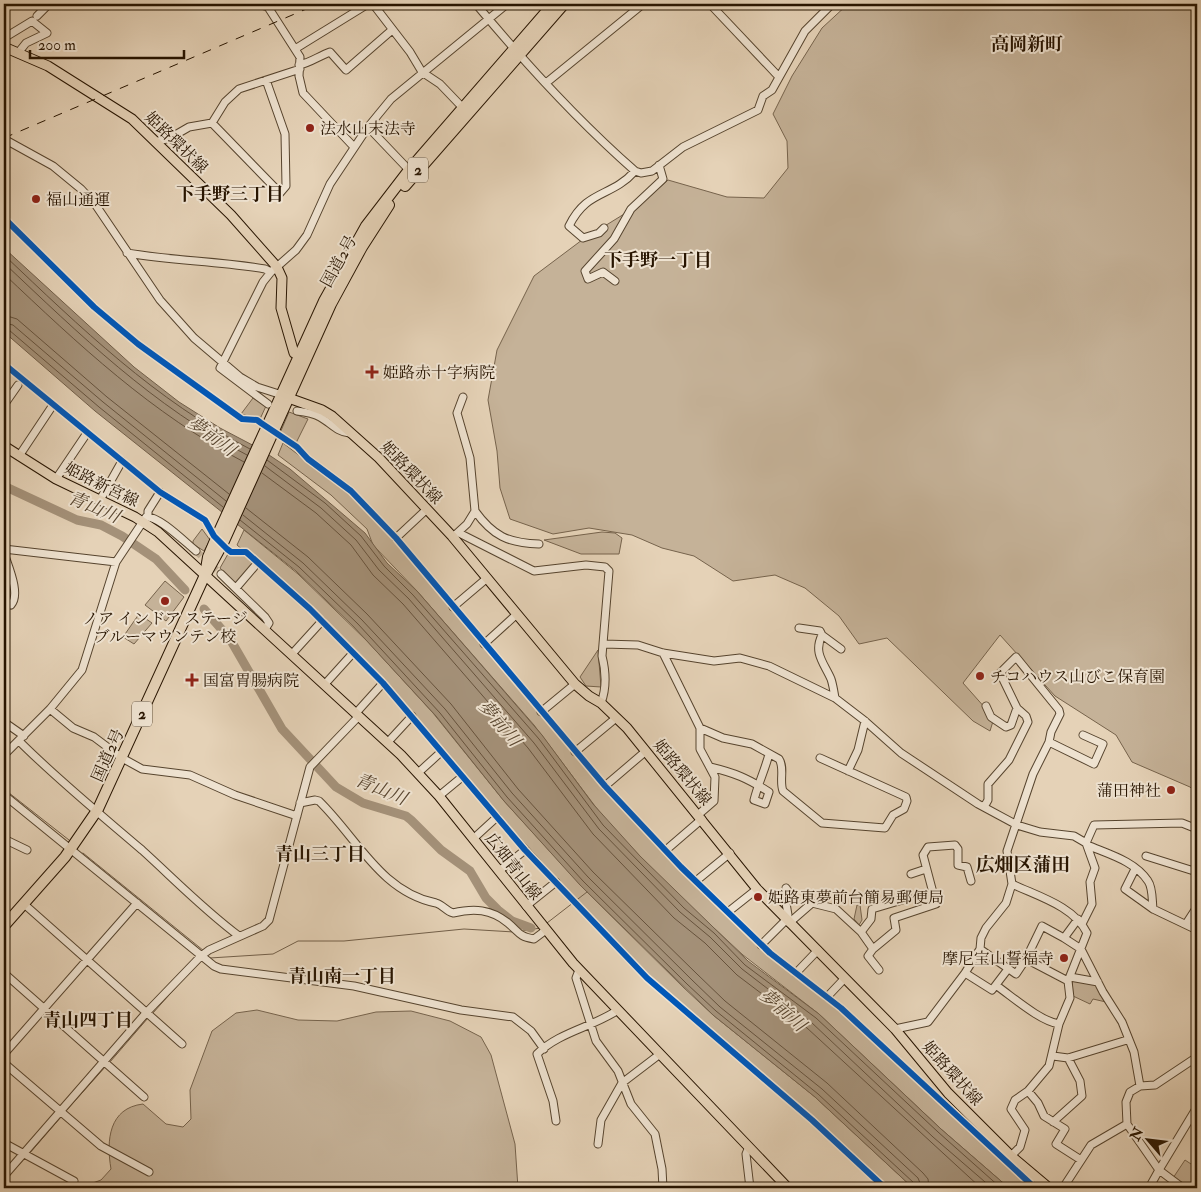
<svg xmlns="http://www.w3.org/2000/svg" width="1201" height="1192" viewBox="0 0 1201 1192" font-family="'IM FELL Double Pica','Noto Serif JP',serif">
  <style>
    .green { fill: #c5b298; stroke: #76634c }
    .water { fill: #a49179; stroke: #725f49 }
    .lines { fill: none; stroke-linecap: round; stroke-linejoin: round }
    .shore { stroke: #66523c; stroke-width: 1 }
    .stream { stroke: #725f49; stroke-width: 1 }
    .river { stroke: #a49179; stroke-width: 9 }
    .minor-tunnel { stroke: #bfac92; stroke-width: 7; stroke-dasharray: 7 3.5; stroke-linecap: butt }
    .minor-casing { stroke: #56442e; stroke-width: 9 }
    .major-casing { stroke: #271400; stroke-width: 11 }
    .highway-casing { stroke: #271400; stroke-width: 12 }
    .minor { stroke: #eee2d0; stroke-width: 7 }
    .major { stroke: #e5d2b7; stroke-width: 9 }
    .highway { stroke: #e5d2b7; stroke-width: 10 }
    .rail { stroke: #271400; stroke-width: 1; stroke-dasharray: 9 9; stroke-linecap: butt }
    .cycleway-casing { stroke: #eee2d0; stroke-width: 9 }
    .cycleway { stroke: #0057b8; stroke-width: 6 }
    .poi-dot { fill: #8f2418; stroke: #eee2d0; stroke-width: 2 }
    .labels { text-anchor: middle; stroke-width: 4; stroke-linejoin: round; paint-order: stroke }
    .shield { fill: #eee2d0; stroke: #63523e; stroke-width: 1 }
    .shield-label { font-size: 15px; font-weight: bold; fill: #271400 }
    .poi-label { font-size: 16px; fill: #271400; stroke: #eee2d0; text-anchor: start }
    .street-label { font-size: 16px; fill: #271400; stroke: #eee2d0 }
    .neighbourhood-label { font-size: 18px; font-weight: bold; fill: #271400; stroke: #eee2d0 }
    .water-label { font-size: 18px; font-style: italic; fill: #594630; stroke: #eee2d0 }
    .quarter-label { font-size: 19px; font-weight: bold; fill: #271400; stroke: #eee2d0 }
  </style>
  <rect width="100%" height="100%" fill="#e5d2b7"/>
  <filter id="stains"><feTurbulence type="fractalNoise" baseFrequency=".004" numOctaves="4"/><feColorMatrix values="0 0 0 0 .2 0 0 0 0 .09 0 0 0 0 .02 0 0 0 .5 -.17"/></filter>
  <radialGradient id="worn" r=".72"><stop offset=".6" stop-color="#630" stop-opacity="0"/><stop offset="1" stop-color="#630" stop-opacity=".3"/></radialGradient>
  <!-- green -->
  <path class="green" d="M848,4H1197V793L1190,787L1132,762L1116,735L1055,696L1000,635L963,683L994,718L990,731L973,721L887,638L859,644L839,616L805,588L775,575L733,581L694,556L662,548L632,535L589,528L553,534L510,519L500,488L497,451L488,400L497,350L534,276L582,240L642,203L668,180L727,197L764,198L788,168L787,141L773,114L792,76L822,28Z
    M253,398L266,406L260,419L241,414Z
    M289,412L308,419L296,443L280,433Z
    M283,443L352,496L376,520L604,788L678,867L768,954L883,1047L1027,1180L1019,1188H1009L941,1129L819,1014L743,955L671,888L607,822L534,725L417,591L373,545L367,529L331,495L278,455Z
    M202,529L210,540L204,551L193,544V541Z
    M244,530L298,574L368,642L433,713L504,801L587,892L684,988L713,1015L815,1097L913,1188H887L793,1100L668,996L580,904L464,776L385,683L324,620L237,545Z
    M602,532L615,533L622,538L619,554H581L544,540Z
    M241,553L254,562L235,585L220,568L228,554Z
    M165,581L184,597L166,621L145,605Z
    M139,614L152,623L134,644L123,637Z
    M598,650L601,687L586,686L580,677Z
    M857,905H860L862,920L859,925L854,919Z
    M1072,979L1096,984L1106,1002L1093,999L1090,1004L1073,996Z
    M257,1010L298,1020L337,1021L376,1012L411,1011L450,1021L481,1037L491,1055L515,1144L518,1188H79L101,1180L111,1169C106,1140 109,1108 143,1104L166,1124L183,1127L191,1119L190,1090L212,1031L236,1013Z
    M1185,1160L1197,1168V1188H1189L1173,1178Z"/>
  <!-- water -->
  <path class="water" d="M4,248L134,367L179,402L220,428L260,449L290,469L365,533L387,563L417,591L542,735L593,804L640,856L748,961L819,1014L941,1129L1009,1188H913L815,1097L713,1015L580,885L504,801L436,716L354,627L296,571L95,411L4,332Z"/>
  <g class="lines">
    <!-- shore -->
    <path class="shore" d="M4,255C80,327 156,401 250,449
      M4,263C79,334 154,407 247,455
      M4,274C78,344 152,414 244,462
      M4,315L17,319L107,397L229,494
      M4,323L13,325L103,402L226,501
      M4,329L9,330L99,407L223,507
      M267,460L325,503L361,536L384,566L413,595L539,739L603,825L684,908L714,933L745,965L816,1018L938,1132L1001,1188
      M265,466L321,508L356,540L379,570L409,599L534,743L599,829L680,912L710,937L742,969L811,1022L933,1137L992,1188
      M262,473L316,513L351,545L373,575L403,604L528,748L593,834L674,918L705,943L737,975L807,1028L981,1188
      M246,508L308,557L367,614L451,704L518,789L593,872L697,974L725,1001L827,1083L923,1173L928,1179L929,1188
      M243,515L303,563L362,620L445,709L512,793L588,877L692,980L720,1007L822,1089L918,1178L922,1188
      M240,520L299,567L358,624L440,713L507,797L583,881L687,984L716,1011L818,1094L914,1183L915,1188"/>
    <!-- stream -->
    <path class="stream" d="M4,789L69,840
      M83,853L204,951
      M547,923L587,892
      M523,931L540,928
      M210,958L273,954L298,941H344L464,929L514,932
      M153,1013L177,986
      M110,1062L148,1018
      M65,1112L106,1066
      M29,1154L61,1117
      M10,1174L25,1158"/>
    <!-- river -->
    <path class="river" d="M4,486L77,520L101,525L122,536L156,559L185,590
      M204,609L230,639L282,729L336,787L363,803L406,816L411,820L441,850L470,871L486,898L498,910L512,921L531,928"/>
    <!-- minor-tunnel -->
    <path class="minor-tunnel" d="M196,551L221,574"/>
    <!-- minor casing -->
    <g class="minor-casing">
      <path id="minor" d="M258,4L268,7L300,57L299,76L303,93L354,147
        M293,4H300
        M373,4L410,52L422,72L440,84L463,108
        M476,4C525,63 577,120 635,171L641,173L652,171L683,147L758,110L763,96L772,90L805,31L832,4
        M710,4L779,77
        M268,7L276,4
        M37,16L49,4
        M4,38L32,21L47,33L26,43L18,53
        M295,49L368,4
        M299,65C310,63 319,56 330,52L346,70L392,30
        M546,83L643,4
        M212,123L280,193L286,186L285,134L266,80
        M368,127L409,170
        M4,139L53,166L81,189L95,204L160,300L194,338L240,377L257,387L282,395
        M155,142L170,138L189,127L212,123L225,102L239,89L300,69
        M604,228L599,233L583,238L569,226C587,189 611,198 635,171
        M127,253C173,261 219,261 265,269L271,272
        M615,281L603,272L588,279L585,271L614,239L631,209L663,179L659,165
        M268,404L220,368L263,282L271,272L296,250L307,235L330,184L368,127L391,99L507,4
        M4,405L18,385
        M297,411C305,412 313,413 320,417C331,423 337,432 349,433
        M19,456L53,405
        M56,479L87,433
        M100,500L122,461
        M475,511C493,536 508,543 539,544
        M148,516V511L160,492
        M459,533L534,571L586,565L605,567L609,571L602,656C606,672 607,687 601,703
        M455,535L467,524L475,511L470,458L457,413L463,397
        M396,538L427,509
        M4,549L116,562
        M4,553C8,566 21,594 11,605L4,601
        M221,574L265,617L269,623L265,629
        M236,588L254,567
        M453,607L486,579
        M799,628L820,631L822,635
        M484,644L517,614
        M604,644L638,645L663,653L714,661L740,658L769,666L835,698L865,721L901,753L978,804L1017,825L1040,832L1074,836L1086,843L1095,868L1090,882L1092,904L1082,924
        M663,653L700,728V749L715,777L714,801L699,814
        M292,654L322,621
        M325,684L353,653
        M835,698C834,692 833,685 831,679C824,663 813,653 822,635L841,649
        M986,706L991,717L1006,727L1011,725L1017,708
        M50,709L73,728L94,737L122,758L142,769L190,775L235,795L297,816
        M541,712L575,684
        M356,713L383,683
        M4,722L24,736
        M700,728L723,738L752,744L779,759C785,768 779,781 783,791L822,823L885,828L893,815L904,809L907,801L906,797L820,758
        M19,741C58,780 100,814 142,850C174,879 204,910 239,936
        M388,742L412,716
        M575,752L616,718
        M4,755L50,709L82,670L116,562L146,517C158,515 185,542 196,551
        M710,767C735,773 747,778 769,792L765,804L754,800C758,784 765,770 769,754
        M848,771L858,750L865,721
        M418,773L441,752
        M605,786L646,751
        M4,795L214,966L221,969L354,986L461,1010L513,1017L531,1031L544,1049
        M439,796L462,777
        M300,803L315,800L319,801C357,838 381,892 436,903C443,905 446,911 453,913C474,908 491,909 508,923C520,933 518,936 534,939L546,930
        M984,807L988,800V784L1009,760L1028,722L1026,716L1017,708L1000,673L1016,657L1059,710L1060,714L1051,732L1049,742
        M4,839L27,850
        M473,839L497,817
        M1086,843L1094,825L1182,823L1197,829
        M1087,845C1108,854 1135,861 1148,881C1153,888 1152,901 1153,909L1197,930
        M666,850L702,819
        M1146,856L1197,872
        M1135,869L1125,889L1153,909
        M499,871L525,850
        M911,874L926,869
        M696,881L730,853
        M24,904L182,1044
        M526,906L556,882
        M728,912L757,889
        M785,918L788,915L786,903L788,891L786,888
        M1078,919L1064,938L1081,949L1103,992L1122,1022L1134,1052L1140,1086
        M789,923L812,903L836,909L861,932L873,949L868,956L879,970
        M1186,924L1197,907
        M861,932L871,919L872,909L909,898
        M1064,938L1042,926L1026,959L1068,981
        M761,945L786,920
        M873,949L896,930L894,918L936,904L923,855L928,847L955,845L958,849V865L967,867L971,881
        M980,949L1016,974L1026,959
        M579,970L576,978L596,1041L618,1071L631,1104L655,1134L662,1169L663,1188
        M4,973L144,1097
        M796,973L818,950
        M965,973L992,990L1008,969
        M1070,977L1098,982
        M997,986C1014,998 1040,1021 1059,1024
        M827,997L845,978
        M895,1029L928,1022L965,973L980,949L981,938L986,928L1006,903L1012,884L1007,851L1033,774L1049,742L1094,764L1103,744L1083,735
        M4,1054L137,903
        M1053,1056L1068,1058L1127,1040
        M4,1063L101,1146L149,1172
        M1028,1091L1038,1103L1044,1116L1065,1129L1056,1144L1081,1160
        M556,1121L553,1101L537,1054C559,1032 593,1027 618,1010
        M1053,1122L1082,1096L1080,1081L1068,1058
        M1127,1124L1159,1170L1149,1188
        M4,1143L74,1181
        M598,1144L601,1120L622,1083L660,1054
        M749,1147L746,1154L750,1188
        M1011,1156L1020,1147L1025,1130L1011,1109L1015,1100L1028,1091L1049,1066L1059,1024L1070,998L1068,981L1087,933C1074,906 1037,896 1012,884
        M4,1176L146,1013L201,956L209,950L263,926L269,920L310,767L359,716
        M1023,1188L1033,1176
        M1063,1188L1091,1145L1127,1124L1126,1102L1130,1092L1140,1086L1155,1085L1197,1057
        M1183,1188L1159,1170L1197,1107"/>
    </g>
    <!-- major casing -->
    <g class="major-casing">
      <path id="major" d="M4,47L48,66L132,119L231,215L277,267L282,278L281,308L294,353L300,356
        M283,396L322,410L332,416L379,458L452,536L575,684L589,696L601,703L627,728L757,889L895,1029L948,1093L1011,1156L1049,1188
        M4,446L56,479L135,517L158,532L401,755L439,796L573,963L788,1188"/>
    </g>
    <!-- highway casing -->
    <g class="highway-casing">
      <path id="highway" d="M405,186L564,4
        M207,572L224,541L331,304L362,247L389,205
        M4,926L65,857L98,809L205,575L208,557L217,536L324,301L366,226L409,170L553,4"/>
    </g>
    <!-- minor -->
    <use href="#minor" class="minor"/>
    <!-- major -->
    <use href="#major" class="major"/>
    <!-- highway -->
    <use href="#highway" class="highway"/>
    <!-- rail -->
    <path class="rail" d="M4,138L318,4"/>
    <!-- cycleway casing -->
    <g class="cycleway-casing">
      <path id="cycleway" d="M4,218L94,307L138,344L242,419L257,420L261,423L297,447L308,459L351,491L396,538L605,786L681,867L770,953L841,1008L1035,1188
        M4,364L160,492L205,520L214,536L227,549L231,552H246L310,609L383,683L525,850L647,978L812,1120L885,1188"/>
    </g>
    <!-- cycleway -->
    <use href="#cycleway" class="cycleway"/>
  </g>
  <!-- markers -->
  <g class="poi-dot">
    <circle cx="310" cy="128" r="5"/>
    <circle cx="36" cy="199" r="5"/>
    <path d="M369.5 364.5h5v5h5v5h-5v5h-5v-5h-5v-5h5z"/>
    <circle cx="165" cy="601" r="5"/>
    <circle cx="980" cy="676" r="5"/>
    <path d="M189.5 672.5h5v5h5v5h-5v5h-5v-5h-5v-5h5z"/>
    <circle cx="1171" cy="790" r="5"/>
    <circle cx="758" cy="897" r="5"/>
    <circle cx="1064" cy="958" r="5"/>
  </g>
  <g class="labels">
    <!-- shield labels -->
    <g class="shield">
      <rect x="408" y="157.5" width="20" height="25" rx="4"/>
      <rect x="132" y="701.5" width="20" height="25" rx="4"/>
    </g>
    <g class="shield-label">
      <text x="418" y="175">2</text>
      <text x="142" y="719">2</text>
    </g>
    <!-- poi labels -->
    <g class="poi-label">
      <text x="320" y="134">法水山末法寺</text>
      <text x="46" y="205">福山通運</text>
      <text x="383" y="378">姫路赤十字病院</text>
      <text x="165" y="624" text-anchor="middle">ノア インドア ステージ<tspan x="165" dy="18">ブルーマウンテン校</tspan></text>
      <text x="990" y="682">チコハウス山びこ保育園</text>
      <text x="203" y="686">国富胃腸病院</text>
      <text x="1161" y="796" text-anchor="end">蒲田神社</text>
      <text x="768" y="903">姫路東夢前台簡易郵便局</text>
      <text x="1054" y="964" text-anchor="end">摩尼宝山誓福寺</text>
    </g>
    <!-- street labels -->
    <g class="street-label">
      <text transform="translate(177 142) rotate(44)" y="6">姫路環状線</text>
      <text transform="translate(338 261) rotate(-61)" y="6">国道2号</text>
      <text transform="translate(412 472) rotate(46)" y="6">姫路環状線</text>
      <text transform="translate(102 484) rotate(26)" y="6">姫路新宮線</text>
      <text transform="translate(107 755) rotate(-66)" y="6">国道2号</text>
      <text transform="translate(683 772) rotate(50)" y="6">姫路環状線</text>
      <text transform="translate(514 866) rotate(52)" y="6">広畑青山線</text>
      <text transform="translate(953 1073) rotate(48)" y="6">姫路環状線</text>
    </g>
    <!-- neighbourhood labels -->
    <g class="neighbourhood-label">
      <text x="1027" y="50">高岡新町</text>
      <text x="230" y="200">下手野三丁目</text>
      <text x="658" y="266">下手野一丁目</text>
      <text x="320" y="860">青山三丁目</text>
      <text x="342" y="982">青山南一丁目</text>
      <text x="88" y="1026">青山四丁目</text>
    </g>
    <!-- water labels -->
    <g class="water-label">
      <text transform="translate(212 436) rotate(36)" y="6">夢前川</text>
      <text transform="translate(94 507) rotate(23)" y="6">青山川</text>
      <text transform="translate(500 723) rotate(50)" y="6">夢前川</text>
      <text transform="translate(381 789) rotate(23)" y="6">青山川</text>
      <text transform="translate(783 1010) rotate(41)" y="6">夢前川</text>
    </g>
    <!-- quarter labels -->
    <g class="quarter-label">
      <text x="1023" y="871">広畑区蒲田</text>
    </g>
  </g>
  <!-- margin -->
  <rect width="1201" height="1192" fill="none" stroke="#e5d2b7" stroke-width="20"/>
  <rect x="5" y="5" width="1191" height="1182" fill="none" stroke="#271400" stroke-width="2.5"/>
  <rect x="10" y="10" width="1181" height="1172" fill="none" stroke="#271400"/>
  <!-- north arrow -->
  <g transform="translate(1148 1140) rotate(298)" stroke="#eee2d0" stroke-width="4" paint-order="stroke">
  <path d="M0-4L9 19L0 12L-9 19Z" fill="#271400"/>
  <text y="-8" font-size="14" font-weight="bold" text-anchor="middle" fill="#271400">N</text>
  </g>
  <!-- scale -->
  <path d="M30 50v8h154v-8" fill="none" stroke="#271400" stroke-width="2.5"/>
  <text x="38" y="50" font-size="15" fill="#271400" stroke="#eee2d0" stroke-width="4" paint-order="stroke">200 m</text>
  <rect width="100%" height="100%" filter="url(#stains)"/>
  <rect width="100%" height="100%" fill="url(#worn)"/>
</svg>
